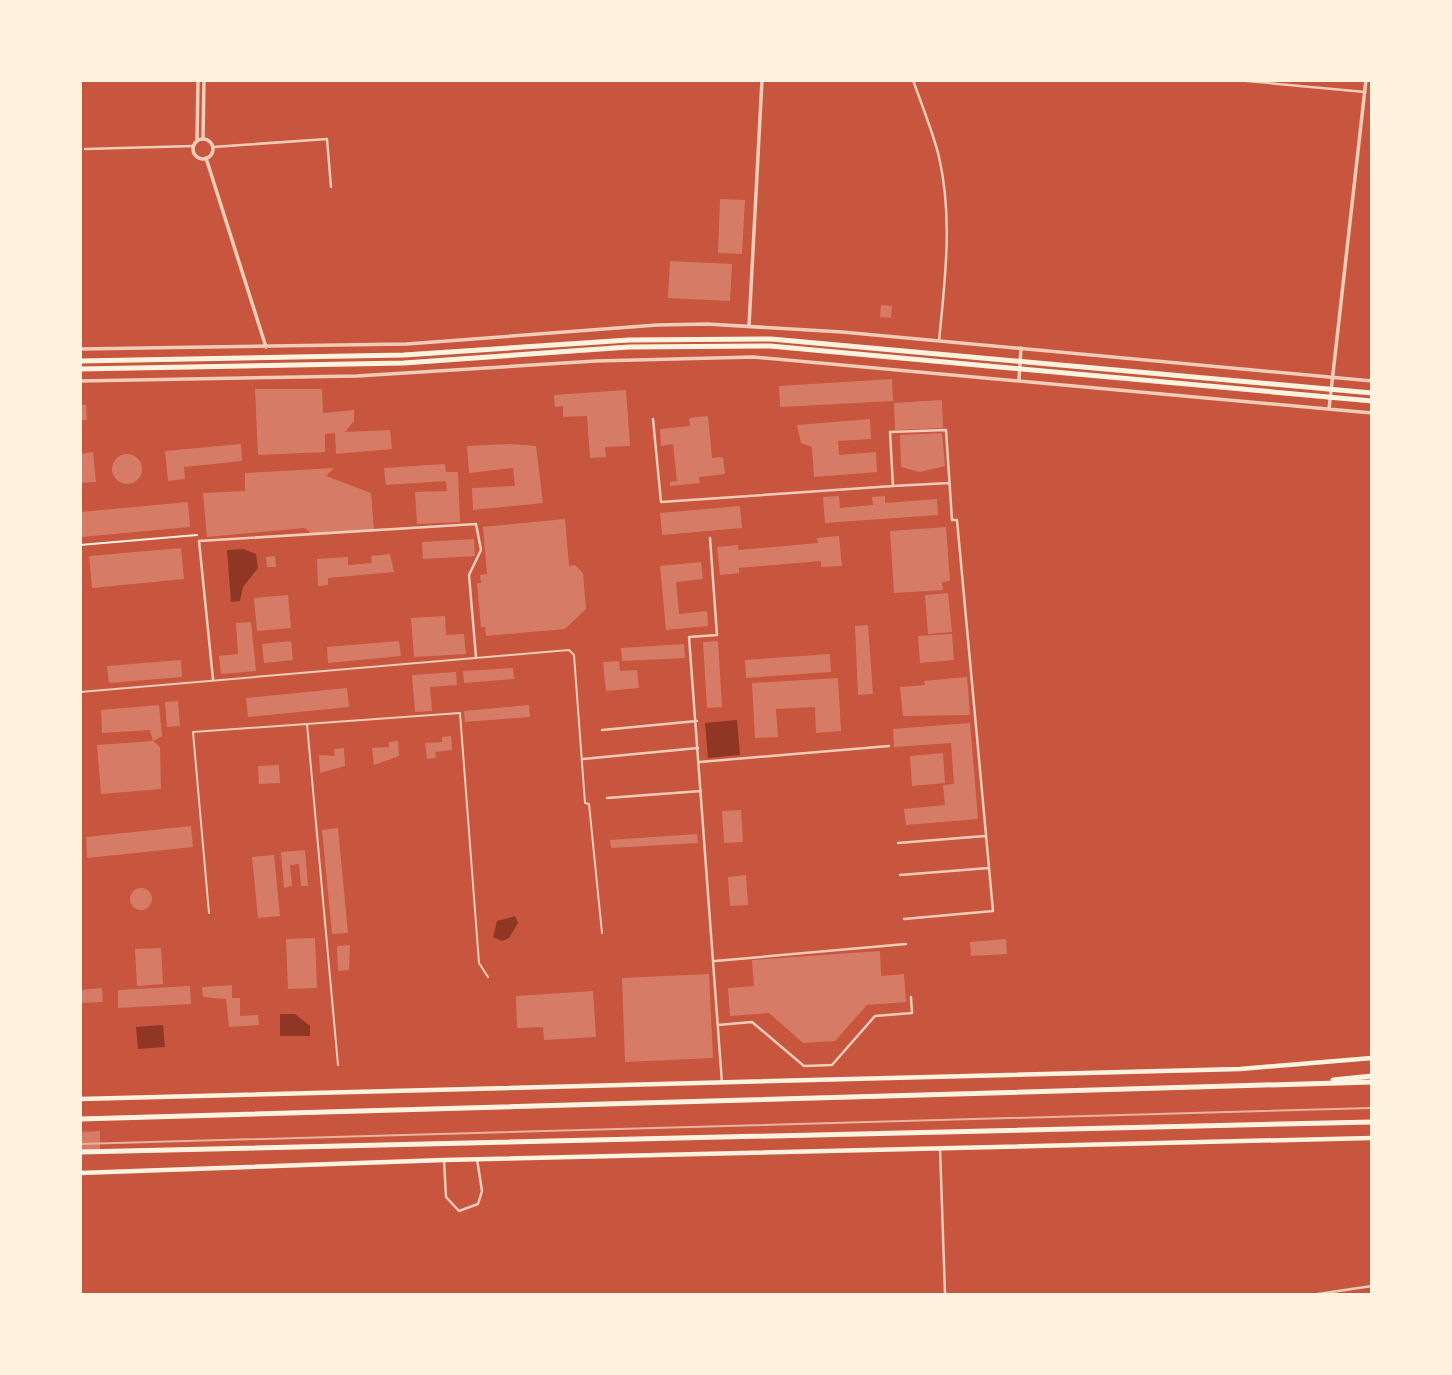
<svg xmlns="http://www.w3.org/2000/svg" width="1452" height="1375" viewBox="0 0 1452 1375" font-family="'Fira Sans Condensed',sans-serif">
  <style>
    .water { fill: #8f3625 }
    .building { fill: #d67c66 }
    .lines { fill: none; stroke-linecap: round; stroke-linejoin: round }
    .path { stroke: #fff3e0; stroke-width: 2 }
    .service { stroke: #f1ccb7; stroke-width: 2 }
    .minor { stroke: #f1ccb7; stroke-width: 2.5 }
    .tertiary { stroke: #f1ccb7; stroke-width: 3.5 }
    .secondary { stroke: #fff3e0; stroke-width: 4.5 }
    .trunk { stroke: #fff3e0; stroke-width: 5 }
    .motorway { stroke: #fff3e0; stroke-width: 5 }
    .rail { stroke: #e9b49f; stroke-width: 2 }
  </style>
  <rect width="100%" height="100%" fill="#c8553d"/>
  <!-- water -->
  <path class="water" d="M243,549L256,554L258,568L243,587L240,601L231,602L227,550Z
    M737,720L740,755L708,758L705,723Z
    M515,916L518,923L509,938L502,941L493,937L497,921Z
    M280,1014H295L310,1026V1036H280Z
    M163,1025L165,1047L138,1049L136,1027Z"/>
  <!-- building -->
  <path class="building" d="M720,199L745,200L742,254L718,253Z
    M670,261L732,264L730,301L668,298Z
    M881,305L892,306L891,318L880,317Z
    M892,379L893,401L780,407L779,386Z
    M255,389H322L323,413L354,410V421L345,432L390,430L392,449L336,454L335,433L325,434V452L258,455Z
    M626,390L630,446L605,447L606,457L590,458L587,416L563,417V406L555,407L554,395Z
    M942,400L943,428L895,430L894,403Z
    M80,405H86L87,420H80Z
    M708,416L712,458L723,457L725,474L699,477L700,483L670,486V482L677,481L673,444L661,446L660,429L690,426L689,418Z
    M870,419L871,439L838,441L839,455L876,452L877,472L814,477L812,447L801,443L797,425Z
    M942,433L945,466L920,472L901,467L900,435Z
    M241,444L242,461L184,467L185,479L168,481L165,451Z
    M511,444L536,446L543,503L473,510L472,488L515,486L513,468L469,473L467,446Z
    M93,452L96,482L80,483V454Z
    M112 469a15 15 0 1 1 30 0a15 15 0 1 1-30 0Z
    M445,464L446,472H458L460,522L417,524L415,492L447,491L446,481L386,485L384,468Z
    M334,468L326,476L371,493L374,530L309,535V531L304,528L207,537L203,493L245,491V473Z
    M839,496L840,508L873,505L872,497L885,496V503L937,499L938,515L825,523L823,497Z
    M188,502L190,527L81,537L80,512Z
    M740,506L742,528L662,535L660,513Z
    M565,519L569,566L575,565L583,573L586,609L565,629L486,636L485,627H481L477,583H481L480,575L487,574L483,527Z
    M946,527L950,581L942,582L943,590L894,593L890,531Z
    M839,536L842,566L821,567V561L739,568V573L720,575L717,547L738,545V550L818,543L817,538Z
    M474,539L475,556L423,559L422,542Z
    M181,548L184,579L92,588L89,556Z
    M390,554L394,572L328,578V585L318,586L317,559L348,557V565L372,563L371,556Z
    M275,556L276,567H267L266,557Z
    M701,562L703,579L676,582L679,614L707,611L708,626L666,630L660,566Z
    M948,593L952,632L928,634L925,595Z
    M288,595L291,628L257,631L254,598Z
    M445,616L446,635L464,634L466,654L414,657L411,618Z
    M251,622L256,671L221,674L219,656L238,654L236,623Z
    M868,625L873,694L858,695L855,626Z
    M952,634L954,660L920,663L918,636Z
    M291,641L293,660L264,663L262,644Z
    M399,641L401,656L328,663L327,647Z
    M718,641L722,707L707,708L703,642Z
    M684,644L685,658L622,661L621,648Z
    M830,654L831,672L746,678L745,660Z
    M181,660L182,677L109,683L107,666Z
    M619,661L620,671L637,670L639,688L606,691L603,662Z
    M513,668L514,679L464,683L463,671Z
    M456,672L457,685L430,687L432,711L415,712L412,675Z
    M967,677L970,715L903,716L900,687L925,685L924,681Z
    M838,678L841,731L816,733L815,707L776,709L778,737L755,738L752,683Z
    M347,688L349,707L248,717L246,698Z
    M178,701L180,726L167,727L165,702Z
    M159,705L162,736L153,741L150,730L102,733L101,710Z
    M529,705L530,717L465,722L464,711Z
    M970,723L978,819L906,825L904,809L945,805L943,785L954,784L951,743L894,747L893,729Z
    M451,736L452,750L435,752L436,758L427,759L425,743L442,742V737Z
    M153,741L160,747L161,789L101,794L97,745Z
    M398,741L399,756L374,765L372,748L389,747V742Z
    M344,748L345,766L320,773L319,755L335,756L334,749Z
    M943,753L945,783L912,786L910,756Z
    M279,765L280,783L259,784L258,766Z
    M741,810L743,842L724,843L722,811Z
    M191,826L193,847L87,858L86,837Z
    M338,828L348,933L332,934L322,830Z
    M697,834L698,843L611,848L610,840Z
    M305,850L308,886H301L299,864L290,865L292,886L284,888L281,852Z
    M274,855L280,916L258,918L252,857Z
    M746,875L748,905L730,906L728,877Z
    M130 899a11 11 0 1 1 22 0a11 11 0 1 1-22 0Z
    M315,938L317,988L288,989L286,939Z
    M1006,939L1007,954L971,956L970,942Z
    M350,945L349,970L338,971L337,946Z
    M161,948L163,984L137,986L135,949Z
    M880,951L881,976L904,974L906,1002L867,1005L835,1041L803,1043L769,1013L730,1016L728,988L754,986L752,960Z
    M709,974L713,1058L625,1062L622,978Z
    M232,985V998H240V1016L258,1015L259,1025L229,1027L226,999L203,997L202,987Z
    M190,986L191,1004L118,1008V990Z
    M102,988L103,1002L80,1003V990Z
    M593,991L596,1037L544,1040L543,1027L517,1028L516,996Z
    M100,1131V1150L80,1151V1132Z"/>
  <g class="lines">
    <!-- path -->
    <path class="path" d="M80,545L197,535"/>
    <!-- service -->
    <path class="service" d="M80,692L569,650L574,655L585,803L589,804L602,933
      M307,724L338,1065
      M209,913L193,732L460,713L479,963L488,977"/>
    <!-- minor -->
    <path class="minor" d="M913,80C922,106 933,132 939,157C953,218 945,280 939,341
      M1236,80L1365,92
      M213,147L327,139L331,187
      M85,149L194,146
      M653,419L661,502L893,486
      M710,538L717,635L689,637L722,1083
      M213,679L199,541L476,524L481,550L469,575L476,657
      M602,730L697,721
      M583,759L698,748
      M700,762L889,746
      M607,798L701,791
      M898,843L985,836
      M900,875L989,868
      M904,919L993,911L957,520H952L946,430L890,432L893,486L949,483
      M715,961L906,944
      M718,1025L752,1022L804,1066L832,1065L875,1016L912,1013L911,997
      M940,1148L945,1294
      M444,1160L446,1197L459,1211L478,1204L482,1191L477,1159
      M1318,1294L1372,1286"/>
    <!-- tertiary -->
    <path class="tertiary" d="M203,139L204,80
      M193 149a10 10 0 1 1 20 0a10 10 0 1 1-20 0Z
      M197,141L198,80
      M206,158L266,347
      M749,326L762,80
      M80,349L407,344L657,325L707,324L842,332L1372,381
      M1019,380L1021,348
      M80,381L357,376L596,361L753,357L1372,413
      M1329,409L1366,80"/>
    <!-- secondary -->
    <path class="secondary" d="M80,1099L1240,1069L1372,1058
      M80,1173L444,1160L1372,1138"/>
    <!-- trunk -->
    <path class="trunk" d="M80,361L404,355L629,340L771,339L1372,393
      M80,369L404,363L629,347L770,346L1372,401"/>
    <!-- motorway -->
    <path class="motorway" d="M1333,1080L1372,1076
      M80,1119L1372,1082
      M80,1152L1372,1122"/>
    <!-- rail -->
    <path class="rail" d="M80,1144L1372,1108"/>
  </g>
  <!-- border -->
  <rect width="1452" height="1375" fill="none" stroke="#fff3e0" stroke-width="164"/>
</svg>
